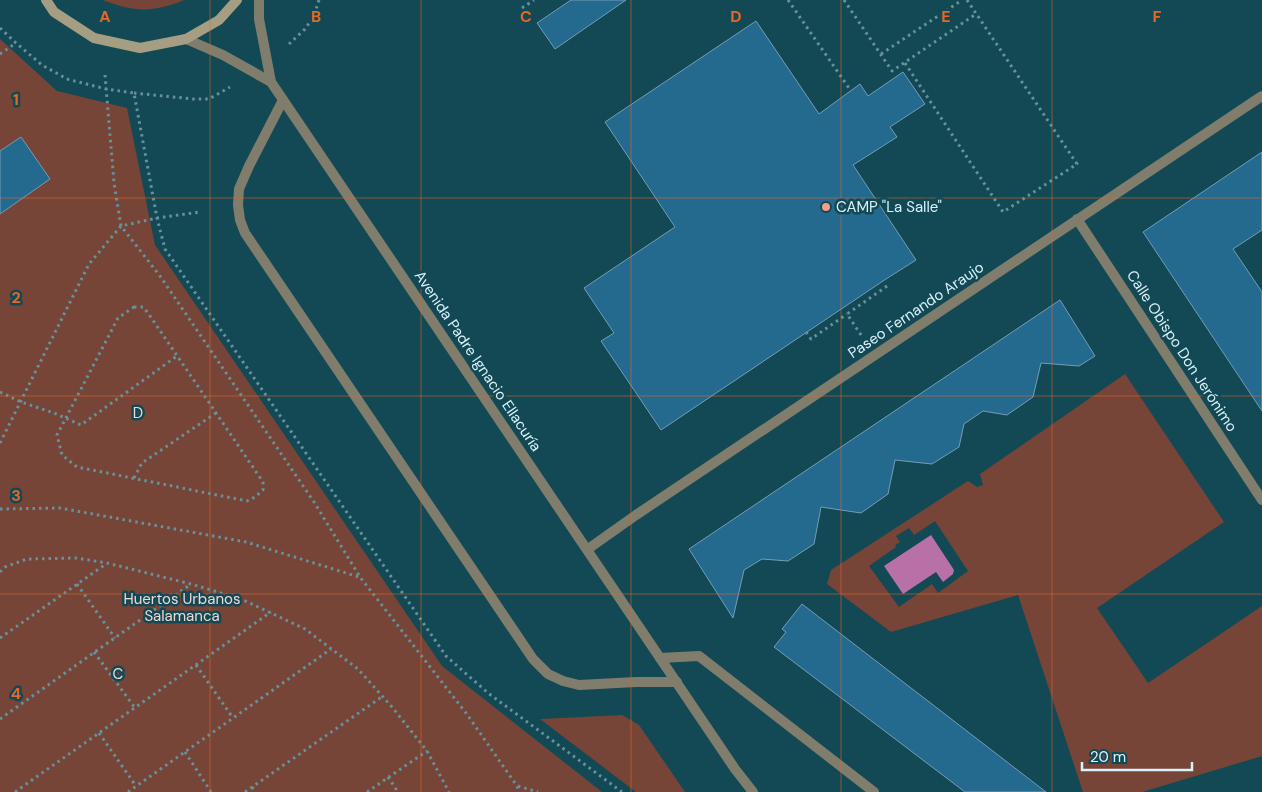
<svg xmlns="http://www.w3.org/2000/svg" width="1262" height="792" viewBox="0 0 1262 792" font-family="'DM Sans',sans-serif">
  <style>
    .green { fill: #764537; fill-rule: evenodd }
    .water { fill: #b771a6 }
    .building { fill: #24698e; stroke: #749db6 }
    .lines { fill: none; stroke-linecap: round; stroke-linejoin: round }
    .path { stroke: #67919b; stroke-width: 3; stroke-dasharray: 2.5 4; stroke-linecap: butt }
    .lane { stroke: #817d6c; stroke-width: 10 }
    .street { stroke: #817d6c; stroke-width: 10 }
    .secondary { stroke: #a59e83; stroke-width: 10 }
    .grid { fill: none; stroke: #e66824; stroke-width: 1; stroke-opacity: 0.55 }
    .poi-dot { fill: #f49e87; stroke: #134955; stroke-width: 2 }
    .labels { text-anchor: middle; stroke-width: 5; stroke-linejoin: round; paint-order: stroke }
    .poi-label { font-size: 15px; fill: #d8f2f9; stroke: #134955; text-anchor: start }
    .street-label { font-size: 15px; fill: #d8f2f9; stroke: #134955 }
    .park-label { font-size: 15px; fill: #f0d7d1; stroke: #134955 }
    .grid-label { font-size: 16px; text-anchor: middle; font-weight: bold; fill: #e66824; stroke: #134955; stroke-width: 5; stroke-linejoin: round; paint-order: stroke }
  </style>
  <rect width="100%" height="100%" fill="#134955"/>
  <!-- green -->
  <path class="green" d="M103,0H184C153,13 133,12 103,0Z
    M0,39L57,91L127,108L155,245L442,666L602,792H0Z
    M1125,374L1224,522L1097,608L1148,683L1262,606V756L1142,792H1083L1018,595L891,632L827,584L831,570L968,481L977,487L983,485L980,474ZM935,521L968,571L938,593L932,584L899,607L869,566L896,547L895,545L900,542L896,536L909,528L914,535Z
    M622,715L639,725L685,792H636L540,719Z"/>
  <!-- water -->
  <path class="water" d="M931,535L954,570L953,574L943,582L936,572L903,594L884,566Z"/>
  <!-- building -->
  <path class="building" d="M571,0H626L555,49L537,23Z
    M756,21L819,114L860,84L868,96L903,72L925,104L890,127L897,137L853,165L916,260L886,279L661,430L601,341L614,333L584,288L675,227L605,122Z
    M21,137L50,179L0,214V151Z
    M1262,152V230L1233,249L1262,292V411L1143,232Z
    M1060,300L1095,356L1079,366L1041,363L1033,397L1007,415L983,411L964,424L959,447L932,464L895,460L888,494L861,513L821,507L814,544L788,561L762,559L744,570L733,618L689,549Z
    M802,604L1046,792H965L774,647L786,632L782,629Z"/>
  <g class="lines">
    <!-- path -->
    <path class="path" d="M788,0L851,91
      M844,0L892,71L976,14
      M522,8L534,0
      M0,28L16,43L42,65L67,79L106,89L134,93L157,218L165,249L446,656L488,693L622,792
      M289,44L305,29L314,16L319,0
      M0,54L16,43
      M881,54L962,0
      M905,63L1003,212L1077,164L967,0
      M105,75L114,183L121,226L160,276L314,502L360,577L466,713L517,786L519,792
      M134,93L193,99H209L230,87
      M134,307H143L148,313L263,482V490L255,497L247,501L77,467L62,455L57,435L118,318Z
      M806,332L811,339L847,314
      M861,335L847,314L890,284
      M0,392L21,402L54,413L81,425L177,356
      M0,443L89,264L121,226L157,218L200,212
      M134,478L142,463L216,413
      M0,509L60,508L246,542L359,577
      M0,572L5,567L27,559L76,558L107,563L191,584L241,599L305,629L358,669L392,707L427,751L449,792
      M77,584L115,638
      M0,638L106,564
      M94,652L135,708
      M196,665L233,718
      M0,719L191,584
      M99,733L136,786
      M185,752L211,792
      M388,777L398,792
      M518,786L538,792
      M252,787L255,792
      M15,792L271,612
      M128,792L331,649
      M245,792L383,696
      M367,792L427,751"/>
    <!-- lane -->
    <path class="lane" d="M283,100L249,166L239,189L238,205L240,220L245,233L533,659L548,674L563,681L579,685L636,682H677
      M660,658L699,656L874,792"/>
    <!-- street -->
    <path class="street" d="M259,0V19L271,82
      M186,39L223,55L271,82L735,769L753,792
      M1077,219L1262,500
      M588,549L636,515L1262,96"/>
    <!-- secondary -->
    <path class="secondary" d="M46,0L54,12L94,38L140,48L186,39L219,20L237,0"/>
  </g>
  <!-- grid -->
  <path class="grid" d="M210,0V792M421,0V792M631,0V792M841,0V792M1052,0V792M0,198H1262M0,396H1262M0,594H1262"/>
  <!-- markers -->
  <circle class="poi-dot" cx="826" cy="207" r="5"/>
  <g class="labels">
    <!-- poi labels -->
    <g class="poi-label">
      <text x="836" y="212">CAMP "La Salle"</text>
    </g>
    <!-- street labels -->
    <g class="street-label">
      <text transform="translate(916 310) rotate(-34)" y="5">Paseo Fernando Araujo</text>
      <text transform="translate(1182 351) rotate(57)" y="5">Calle Obispo Don Jerónimo</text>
      <text transform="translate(478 361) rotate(56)" y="5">Avenida Padre Ignacio Ellacuría</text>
    </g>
    <!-- park labels -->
    <g class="park-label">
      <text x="138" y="418">D</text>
      <text x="182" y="604">Huertos Urbanos<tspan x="182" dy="17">Salamanca</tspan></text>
      <text x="118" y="679">C</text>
    </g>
  </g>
  <g class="grid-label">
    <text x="105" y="22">A</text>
    <text x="316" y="22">B</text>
    <text x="526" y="22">C</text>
    <text x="736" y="22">D</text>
    <text x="946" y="22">E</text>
    <text x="1157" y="22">F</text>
    <text x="16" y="105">1</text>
    <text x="16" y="303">2</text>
    <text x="16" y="501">3</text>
    <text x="16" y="699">4</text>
  </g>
  <!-- scale -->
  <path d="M1082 762v8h110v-8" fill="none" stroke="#d8f2f9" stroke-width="2.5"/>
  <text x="1090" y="762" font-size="15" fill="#d8f2f9" stroke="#134955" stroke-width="4" paint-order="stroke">20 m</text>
</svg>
